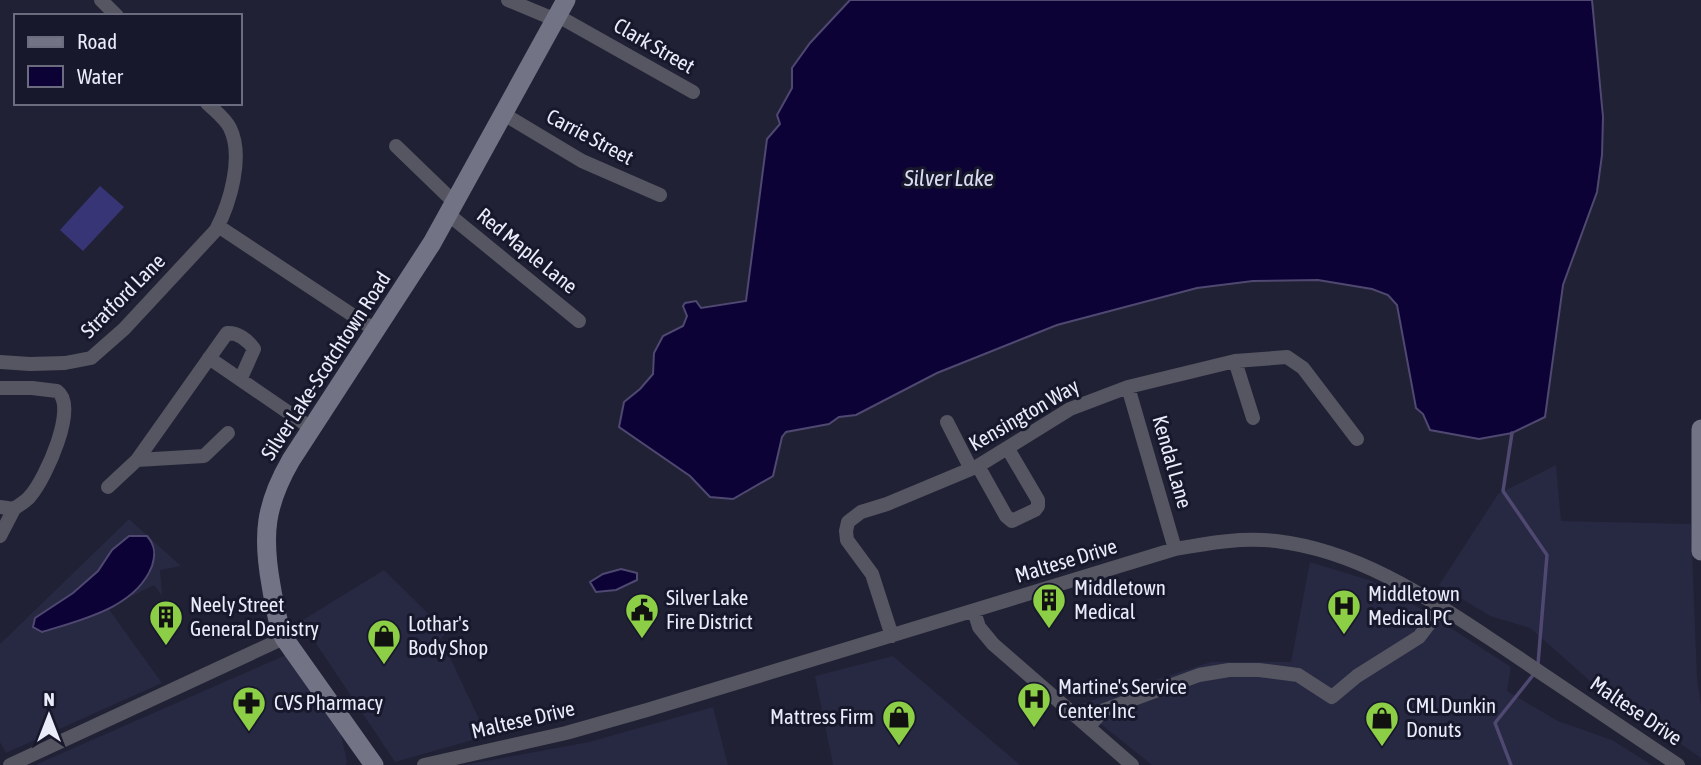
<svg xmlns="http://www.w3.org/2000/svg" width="1701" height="765" viewBox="0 0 1701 765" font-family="'Asap Condensed',sans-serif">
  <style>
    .built { fill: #272842 }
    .green { fill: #383577 }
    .water { fill: #0d0236; stroke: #4f4871; stroke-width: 2 }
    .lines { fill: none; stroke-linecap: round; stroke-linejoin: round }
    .stream { stroke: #4f4871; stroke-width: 3.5 }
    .street { stroke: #555661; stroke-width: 14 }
    .secondary { stroke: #727384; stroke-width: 19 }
    .labels { text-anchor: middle; stroke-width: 6; stroke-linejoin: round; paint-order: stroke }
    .street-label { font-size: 21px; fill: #eaecfa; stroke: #17182b }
    .poi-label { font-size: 21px; fill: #eaecfa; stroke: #17182b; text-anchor: start }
    .water-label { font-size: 23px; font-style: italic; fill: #dadcf1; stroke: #17182b }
  </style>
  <rect width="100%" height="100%" fill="#202135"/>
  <!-- built -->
  <path class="built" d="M1556,465L1561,521L1691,524L1697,678L1701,705V758L1590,681L1530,628L1490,616L1439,585L1498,494Z
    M129,519L181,566L160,570L162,596L154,585L108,608L162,683L6,753L0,742V644Z
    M1310,562L1372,581L1423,610L1511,667L1507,691L1558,721L1612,740L1652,765H1152L1077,705L1211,662H1291Z
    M384,570L447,632L430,651L446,649L487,736L395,762L301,621Z
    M288,654L339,726L347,761L346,765H35Z
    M893,656L1020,765H833L815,676Z
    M713,707L728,765H464L589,742Z"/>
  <!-- green -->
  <path class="green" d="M100,186L124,207L83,251L60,230Z"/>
  <!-- water -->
  <path class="water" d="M850,0H1592L1603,117L1602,155L1597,192L1563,285L1545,417L1512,433L1479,439L1430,430L1423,414L1416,408L1397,305L1388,295L1372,289L1318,280L1253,281L1197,288L1057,325L937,373L856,415L839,417L829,424L786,432L782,437L773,476L733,499L710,497L690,476L619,427L624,402L640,389L653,374L654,353L663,336L683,326L687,316L683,306L685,303L696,301L701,308L746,301L767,139L780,124L777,115L792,88V68L810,43Z
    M129,536H147C155,545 156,554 152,566C136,608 80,620 42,632L33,627L35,618L73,593L98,571L112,550Z
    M621,569L637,573V580L616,590L596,592L590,582L603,574Z"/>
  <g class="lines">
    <!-- stream -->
    <path class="stream" d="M1512,433L1503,491L1547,555L1538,664
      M1511,765L1495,723L1534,674"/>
    <!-- street -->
    <path class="street" d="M101,0L117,16
      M508,0L556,20
      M558,16L693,92
      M502,113L582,161L660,195
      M396,146L455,203
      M448,214L579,321
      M218,226L375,330
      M209,358L311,428
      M1235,361L1253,418
      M0,362L30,364L65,363L91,358L124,329L216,230C230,203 244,157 230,128C225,118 215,111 207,103
      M1128,387L1175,549
      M0,388H32L57,391C79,406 45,479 31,495C27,501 19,505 14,509L0,507
      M947,422L971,469
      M137,460L227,333C237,332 248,340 254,349L241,378
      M978,466L1006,516L1012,521L1035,510L1038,506V500L1008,449
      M108,487L137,460L204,456L228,433
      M0,536L14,509
      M974,611L979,627L993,644L1132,765
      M892,636L872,574L847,540L846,531L848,522L861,512L887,504L978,466L1070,409L1128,387L1235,361L1287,357L1303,368L1357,439
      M1089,726L1104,710L1199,675L1229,670H1259L1298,675L1332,697L1357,676L1419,637L1442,607
      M10,765L284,638
      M424,765L566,733L647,710L1175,549C1209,543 1242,537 1276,541C1361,551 1431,600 1501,646C1560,685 1619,726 1678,765"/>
    <!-- secondary -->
    <path class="secondary" d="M1701,429V551
      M374,765L284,638C277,621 274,603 271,585C262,535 265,505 291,460L432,243L566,0"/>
  </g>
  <!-- icons -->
  <defs>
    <g id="building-pin" transform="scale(1.75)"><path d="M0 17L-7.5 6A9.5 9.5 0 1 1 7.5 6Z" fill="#8cce45" stroke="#17182b"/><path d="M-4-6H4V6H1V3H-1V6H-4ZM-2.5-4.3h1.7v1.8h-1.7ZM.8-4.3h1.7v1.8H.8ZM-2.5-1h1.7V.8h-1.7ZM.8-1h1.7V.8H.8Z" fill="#111"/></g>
    <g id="hospital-pin" transform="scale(1.75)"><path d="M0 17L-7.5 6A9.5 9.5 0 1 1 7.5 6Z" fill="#8cce45" stroke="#17182b"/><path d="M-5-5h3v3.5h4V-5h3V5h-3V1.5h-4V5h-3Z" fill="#111"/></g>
    <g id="civic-pin" transform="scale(1.75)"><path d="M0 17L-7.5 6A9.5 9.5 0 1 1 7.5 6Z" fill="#8cce45" stroke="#17182b"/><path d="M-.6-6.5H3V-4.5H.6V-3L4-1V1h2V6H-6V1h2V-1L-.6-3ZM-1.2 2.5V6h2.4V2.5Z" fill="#111"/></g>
    <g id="shop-pin" transform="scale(1.75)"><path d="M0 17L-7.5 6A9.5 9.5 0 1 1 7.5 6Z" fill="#8cce45" stroke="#17182b"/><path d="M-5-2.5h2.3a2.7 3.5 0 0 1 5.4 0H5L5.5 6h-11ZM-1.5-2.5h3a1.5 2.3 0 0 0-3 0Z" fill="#111"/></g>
    <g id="pharmacy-pin" transform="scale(1.75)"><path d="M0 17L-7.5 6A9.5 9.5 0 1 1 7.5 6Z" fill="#8cce45" stroke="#17182b"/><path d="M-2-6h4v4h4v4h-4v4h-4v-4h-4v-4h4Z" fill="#111"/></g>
  </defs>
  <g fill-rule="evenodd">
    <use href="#building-pin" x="1049" y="600"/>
    <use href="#hospital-pin" x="1344" y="606"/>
    <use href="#civic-pin" x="642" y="610"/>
    <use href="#building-pin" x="166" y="617"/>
    <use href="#shop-pin" x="384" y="636"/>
    <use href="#hospital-pin" x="1034" y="699"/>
    <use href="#pharmacy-pin" x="249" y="703"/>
    <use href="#shop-pin" x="899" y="717"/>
    <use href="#shop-pin" x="1382" y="718"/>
  </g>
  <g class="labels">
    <!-- street labels -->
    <g class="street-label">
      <text transform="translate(654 46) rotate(30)" y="7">Clark Street</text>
      <text transform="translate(590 137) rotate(28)" y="7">Carrie Street</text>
      <text transform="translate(527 251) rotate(39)" y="7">Red Maple Lane</text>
      <text transform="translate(123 296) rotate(-45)" y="7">Stratford Lane</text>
      <text transform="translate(326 366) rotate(-57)" y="7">Silver Lake-Scotchtown Road</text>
      <text transform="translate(1024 415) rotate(-30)" y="7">Kensington Way</text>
      <text transform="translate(1172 462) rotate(74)" y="7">Kendal Lane</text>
      <text transform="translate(1066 561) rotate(-17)" y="7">Maltese Drive</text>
      <text transform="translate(1636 711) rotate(34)" y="7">Maltese Drive</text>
      <text transform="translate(523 720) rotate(-13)" y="7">Maltese Drive</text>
    </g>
    <!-- poi labels -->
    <g class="poi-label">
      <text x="1074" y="595">Middletown<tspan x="1074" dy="24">Medical</tspan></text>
      <text x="1368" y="601">Middletown<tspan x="1368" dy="24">Medical PC</tspan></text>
      <text x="666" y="605">Silver Lake<tspan x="666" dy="24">Fire District</tspan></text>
      <text x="190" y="612">Neely Street<tspan x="190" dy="24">General Denistry</tspan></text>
      <text x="408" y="631">Lothar's<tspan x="408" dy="24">Body Shop</tspan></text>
      <text x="1058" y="694">Martine's Service<tspan x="1058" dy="24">Center Inc</tspan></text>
      <text x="274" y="710">CVS Pharmacy</text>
      <text x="1406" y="713">CML Dunkin<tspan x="1406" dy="24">Donuts</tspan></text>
      <text x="874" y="724" text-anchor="end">Mattress Firm</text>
    </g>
    <!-- water labels -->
    <g class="water-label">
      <text x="949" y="186">Silver Lake</text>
    </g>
  </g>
  <!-- legend -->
  <rect x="14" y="14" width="228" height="91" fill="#17182b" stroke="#6b6d7e" stroke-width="2"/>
  <rect x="28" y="37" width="35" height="10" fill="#727384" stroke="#6b6d7e" stroke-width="2"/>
  <text x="77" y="49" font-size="21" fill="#eaecfa">Road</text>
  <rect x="28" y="66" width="35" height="21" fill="#0d0236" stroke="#6b6d7e" stroke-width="2"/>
  <text x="77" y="84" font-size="21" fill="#eaecfa">Water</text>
  <!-- north arrow -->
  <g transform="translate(49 716)" stroke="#17182b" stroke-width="5" paint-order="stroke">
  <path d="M0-5L12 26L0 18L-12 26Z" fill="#eaecfa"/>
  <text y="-10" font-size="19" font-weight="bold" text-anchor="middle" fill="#eaecfa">N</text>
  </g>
</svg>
